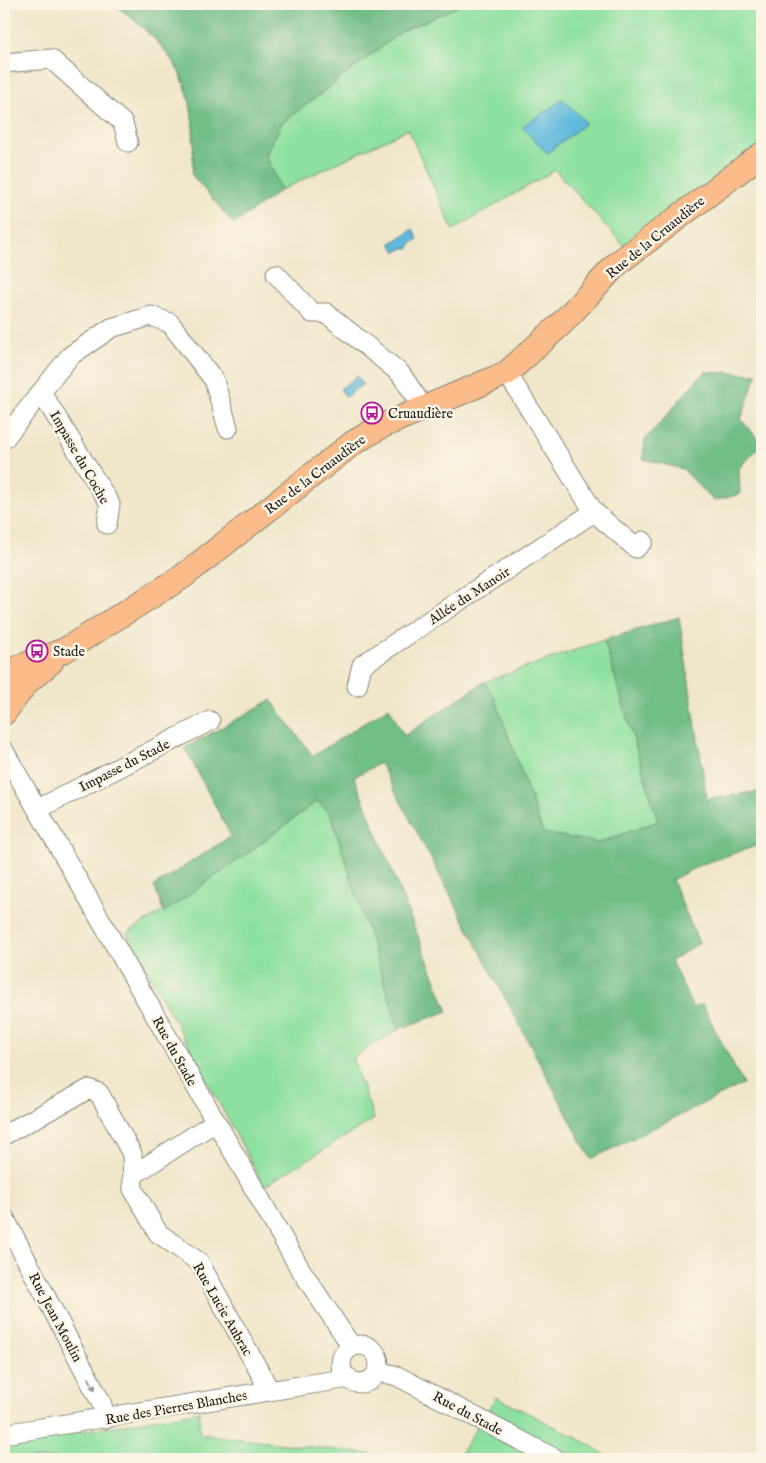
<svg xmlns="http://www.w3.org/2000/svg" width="766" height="1463" viewBox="0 0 766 1463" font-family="'IM FELL English',serif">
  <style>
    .green { fill: #8ee0a1; stroke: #557e5e }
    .forest { fill: #72be87; stroke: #476d52 }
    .water { fill: #5fb9dd; stroke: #3e6a7c }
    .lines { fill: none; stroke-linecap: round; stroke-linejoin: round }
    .minor-casing { stroke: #868274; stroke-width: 21 }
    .major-casing { stroke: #868274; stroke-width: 26 }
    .minor { stroke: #fff; stroke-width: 19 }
    .major { stroke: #f9bc8a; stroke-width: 24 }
    .oneway { fill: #999 }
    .labels { text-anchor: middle; stroke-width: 5; stroke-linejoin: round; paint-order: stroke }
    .street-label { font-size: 14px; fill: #1c1c1c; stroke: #fcf5e5 }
    .poi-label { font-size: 14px; fill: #1c1c1c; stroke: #fcf5e5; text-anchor: start }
  </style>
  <rect width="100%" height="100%" fill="#fcf5e5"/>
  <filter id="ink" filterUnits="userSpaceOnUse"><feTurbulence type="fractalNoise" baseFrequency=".02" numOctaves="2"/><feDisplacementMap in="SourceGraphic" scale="10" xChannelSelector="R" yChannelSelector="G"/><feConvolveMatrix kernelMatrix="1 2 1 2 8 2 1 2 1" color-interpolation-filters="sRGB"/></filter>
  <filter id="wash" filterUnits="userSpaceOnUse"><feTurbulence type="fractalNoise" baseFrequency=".0096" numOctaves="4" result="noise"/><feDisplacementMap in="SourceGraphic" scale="20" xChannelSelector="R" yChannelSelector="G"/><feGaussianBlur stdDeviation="1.12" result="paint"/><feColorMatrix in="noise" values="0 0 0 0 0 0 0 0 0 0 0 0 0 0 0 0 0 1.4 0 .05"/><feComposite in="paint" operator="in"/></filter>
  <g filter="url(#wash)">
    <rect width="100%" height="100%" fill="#f0e7cb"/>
    <!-- green -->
    <path class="green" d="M464,4H762V144L626,248L555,170L453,230L408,129L281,190L266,155L281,124L402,31Z
      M604,640L658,821L599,843L543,833L494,696L484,682Z
      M317,801L331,815L399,1029L352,1058L374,1119L264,1186L127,933C194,894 255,848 317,801Z
      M496,1397L585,1442L611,1459H457Z
      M200,1411L199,1434L412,1459H4V1445Z"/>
    <!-- forest -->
    <path class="forest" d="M114,4H464L402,31L281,124L266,155L281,190L234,224L192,175C199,88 182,56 114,4Z
      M705,372L757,374L741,419L762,444L739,468L740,494L714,501L683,469L643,459L645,439C667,418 683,393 705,372Z
      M679,617L707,799L762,791V844L700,865L672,880L699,943L671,961L693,1008L702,1004L743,1084L591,1159L380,763L354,777L448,1011L399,1029L331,815L317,801L236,862L164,912L154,886L231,836L185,748L271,700L313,756L389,707L404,736L484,682L494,696L543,833L599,843L658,821L604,640Z"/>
    <!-- water -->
    <path class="water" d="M563,99L586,123L547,153L522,127Z
      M413,229L418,239L411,244L409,248H404L396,252L391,243Z
      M357,376L363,384L346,397L340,389Z"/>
  </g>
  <g filter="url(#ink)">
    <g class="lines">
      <!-- minor casing -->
      <g class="minor-casing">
        <path id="minor" d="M4,63L51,59L123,123L128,142
          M276,274L312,313H326L400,373L424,408
          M41,392L110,504L107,524
          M4,439L70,356L111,328L151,316L170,323L214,380L228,428
          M594,512L636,548L643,541
          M357,686L362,665L594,512L507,373
          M4,751L299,1267L352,1347
          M38,809L210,721
          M4,1135L89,1089L99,1093L132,1154L133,1189L158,1233L199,1262L270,1391
          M133,1175L215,1122
          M4,1217L101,1402L106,1419
          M341 1364a19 19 0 1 1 38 0a19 19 0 1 1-38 0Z
          M377,1371L397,1376L556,1459
          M4,1434L349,1378"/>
      </g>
      <!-- major casing -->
      <g class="major-casing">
        <path id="major" d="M4,680L15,669L65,650L182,577L353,443L382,426L507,373L561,324L618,263L762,154
          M4,713L27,682L51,662"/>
      </g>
      <!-- minor -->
      <use href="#minor" class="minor"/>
      <!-- major -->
      <use href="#major" class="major"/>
    </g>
    <!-- one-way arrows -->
    <defs><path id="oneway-solid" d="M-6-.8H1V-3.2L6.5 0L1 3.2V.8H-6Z" transform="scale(1.25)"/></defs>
    <use class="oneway" href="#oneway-solid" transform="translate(92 1384) rotate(62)"/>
  </g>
  <!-- icons -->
  <defs>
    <g id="bus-ring" transform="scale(1.125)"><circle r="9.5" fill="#fcf5e5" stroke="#b5179e" stroke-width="1.5"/><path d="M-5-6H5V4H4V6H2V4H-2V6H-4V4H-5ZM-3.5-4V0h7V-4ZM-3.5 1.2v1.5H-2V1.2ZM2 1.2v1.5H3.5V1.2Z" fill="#b5179e"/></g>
  </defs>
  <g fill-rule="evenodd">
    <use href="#bus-ring" x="372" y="413"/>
    <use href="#bus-ring" x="37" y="651"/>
  </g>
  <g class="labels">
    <!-- street labels -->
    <g class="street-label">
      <text transform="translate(655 237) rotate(-39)" y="5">Rue de la Cruaudière</text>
      <text transform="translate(80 457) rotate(60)" y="5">Impasse du Coche</text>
      <text transform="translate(315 474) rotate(-37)" y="5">Rue de la Cruaudière</text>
      <text transform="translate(469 595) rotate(-33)" y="5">Allée du Manoir</text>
      <text transform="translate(124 765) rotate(-27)" y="5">Impasse du Stade</text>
      <text transform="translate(175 1051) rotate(61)" y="5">Rue du Stade</text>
      <text transform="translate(223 1309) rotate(60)" y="5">Rue Lucie Aubrac</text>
      <text transform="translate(56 1317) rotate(62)" y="5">Rue Jean Moulin</text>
      <text transform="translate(176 1407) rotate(-10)" y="5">Rue des Pierres Blanches</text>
      <text transform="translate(468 1413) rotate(28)" y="5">Rue du Stade</text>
    </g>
    <!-- poi labels -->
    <g class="poi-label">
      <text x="388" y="418">Cruaudière</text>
      <text x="53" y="656">Stade</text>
    </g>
  </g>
  <!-- margin -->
  <rect width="766" height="1463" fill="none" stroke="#fcf5e5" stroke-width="20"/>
</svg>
